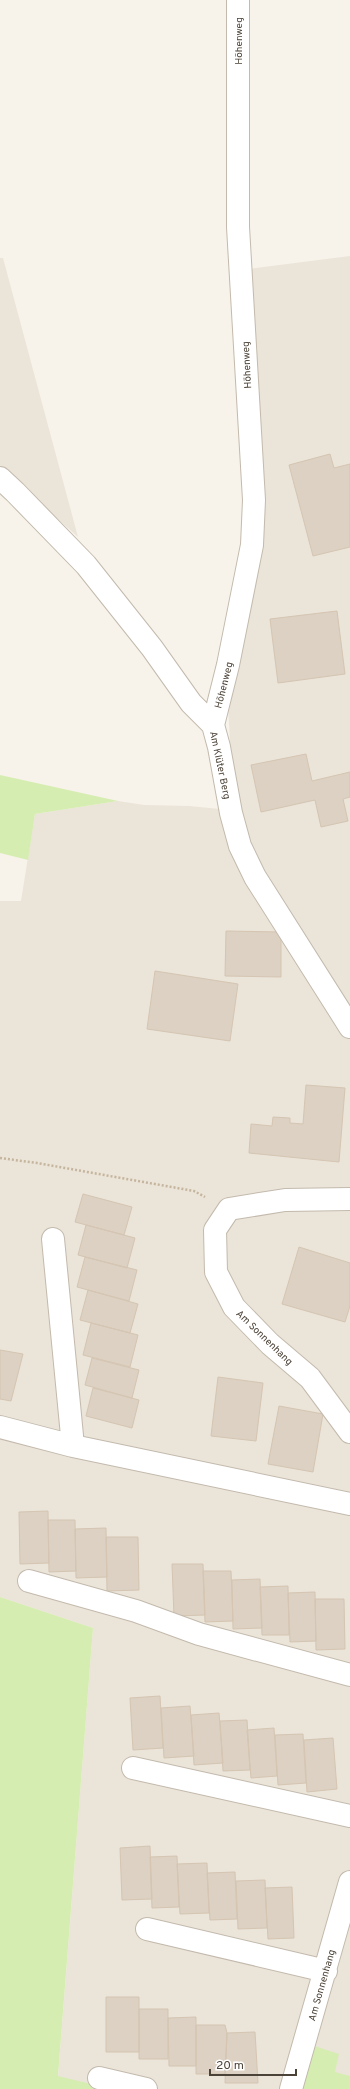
<svg xmlns="http://www.w3.org/2000/svg" width="350" height="2089" viewBox="0 0 350 2089" font-family="Overpass,sans-serif">
  <style>
    .residential { fill: #ebe4d9 }
    .green { fill: #d6edb2 }
    .building { fill: #dcd1c2; stroke: #d5c5b2 }
    .lines { fill: none; stroke-linecap: round; stroke-linejoin: round }
    .minor-casing { stroke: #c3baad; stroke-width: 24 }
    .path { stroke: #c6b59d; stroke-width: 2.5; stroke-dasharray: 2 2; stroke-linecap: butt }
    .minor { stroke: #fff; stroke-width: 22 }
    .labels { text-anchor: middle; stroke-width: 3; stroke-linejoin: round; paint-order: stroke }
    .street-label { font-size: 10px; fill: #4c4338; stroke: #fff }
  </style>
  <rect width="100%" height="100%" fill="#f7f3eb"/>
  <!-- residential -->
  <path class="residential" d="M350,256V2089H110L58,2077L93,1628L0,1597V901H21L35,814L118,801L144,805L189,806L241,811L231,759L228,706L256,563L249,269Z
    M0,258H3L78,537L0,467Z"/>
  <!-- green -->
  <path class="green" d="M0,775L118,801L35,814L28,860L0,853Z
    M0,1597L93,1628L58,2076L112,2089H0Z
    M311,2045L339,2054L335,2072L350,2076V2089H299Z"/>
  <!-- building -->
  <path class="building" d="M330,454L334,468L350,464V547L313,556L289,465Z
    M337,611L345,674L278,683L270,619Z
    M306,754L312,781L350,772V797L343,799L348,821L321,827L315,800L261,812L251,765Z
    M226,931L281,932V977L225,976Z
    M155,971L238,984L230,1041L147,1029Z
    M306,1085L345,1088L339,1162L249,1153L251,1124L272,1126L273,1117L290,1118V1123L303,1124Z
    M83,1194L132,1207L124,1235L75,1222Z
    M86,1225L135,1238L127,1268L78,1255Z
    M299,1247L350,1263V1306L345,1322L282,1304Z
    M85,1257L137,1270L129,1301L77,1287Z
    M88,1290L138,1304L130,1333L80,1320Z
    M91,1323L138,1335L130,1367L83,1355Z
    M0,1350L23,1354L11,1401L0,1399Z
    M92,1358L139,1370L132,1398L85,1385Z
    M218,1377L263,1383L256,1441L211,1436Z
    M93,1388L139,1400L132,1428L86,1416Z
    M279,1406L323,1414L313,1472L268,1464Z
    M48,1511L49,1563L20,1564L19,1512Z
    M48,1520H75L76,1571L49,1572Z
    M106,1528L107,1577L76,1578L75,1529Z
    M106,1537H138L139,1590L107,1591Z
    M172,1564H203L205,1615L174,1616Z
    M203,1571H231L233,1621L205,1622Z
    M260,1579L262,1628L233,1629L232,1580Z
    M288,1586L289,1635H262L260,1587Z
    M315,1592L316,1641L290,1642L288,1593Z
    M315,1599H344L345,1649L316,1650Z
    M160,1696L163,1748L133,1750L130,1698Z
    M190,1706L194,1756L164,1758L161,1708Z
    M219,1713L223,1763L194,1765L191,1715Z
    M247,1720L250,1770L223,1771L220,1721Z
    M274,1728L277,1776L251,1778L247,1730Z
    M303,1734L306,1783L278,1785L275,1735Z
    M333,1738L337,1789L307,1792L304,1740Z
    M150,1846L152,1899L122,1900L120,1848Z
    M177,1856L179,1907L152,1908L150,1857Z
    M207,1863L209,1913L180,1914L177,1864Z
    M235,1872L237,1919L210,1920L207,1873Z
    M265,1880L267,1928L238,1929L236,1881Z
    M292,1887L294,1938L268,1939L265,1888Z
    M106,1997H139V2052H106Z
    M139,2009H168V2059H139Z
    M196,2017V2066H169L168,2018Z
    M196,2025H225L227,2033L225,2074H196Z
    M255,2032L258,2083H225L227,2033Z"/>
  <g class="lines">
    <!-- minor casing -->
    <g class="minor-casing">
      <path id="minor" d="M0,478L15,492L86,565L152,648L191,703L213,725L219,747L231,813L240,846L255,877L350,1027
        M213,725L228,665L252,545L254,500L238,227V0
        M350,1199L285,1200L229,1209L215,1230L216,1272L234,1307L270,1344L310,1378L350,1432
        M53,1239L73,1446
        M0,1427L73,1446L350,1504
        M29,1581L136,1611L199,1634L350,1675
        M133,1768L350,1816
        M147,1929L326,1971
        M99,2078L146,2089
        M291,2089L350,1882"/>
    </g>
    <!-- path -->
    <path class="path" d="M0,1158L37,1163L194,1191L205,1197"/>
    <!-- minor -->
    <use href="#minor" class="minor"/>
  </g>
  <g class="labels">
    <!-- street labels -->
    <g class="street-label">
      <text transform="translate(238 41) rotate(-90)" y="4">Höhenweg</text>
      <text transform="translate(246 365) rotate(-93)" y="4">Höhenweg</text>
      <text transform="translate(223 685) rotate(-76)" y="4">Höhenweg</text>
      <text transform="translate(221 765) rotate(78)" y="4">Am Klüter Berg</text>
      <text transform="translate(265 1337) rotate(44)" y="4">Am Sonnenhang</text>
      <text transform="translate(321 1985) rotate(-74)" y="4">Am Sonnenhang</text>
    </g>
  </g>
  <!-- scale -->
  <path d="M210 2069v6h86v-6" fill="none" stroke="#4c4338" stroke-width="2"/>
  <text x="216" y="2069" font-size="12" fill="#4c4338" stroke="#ffffff" stroke-width="3" paint-order="stroke">20 m</text>
</svg>
